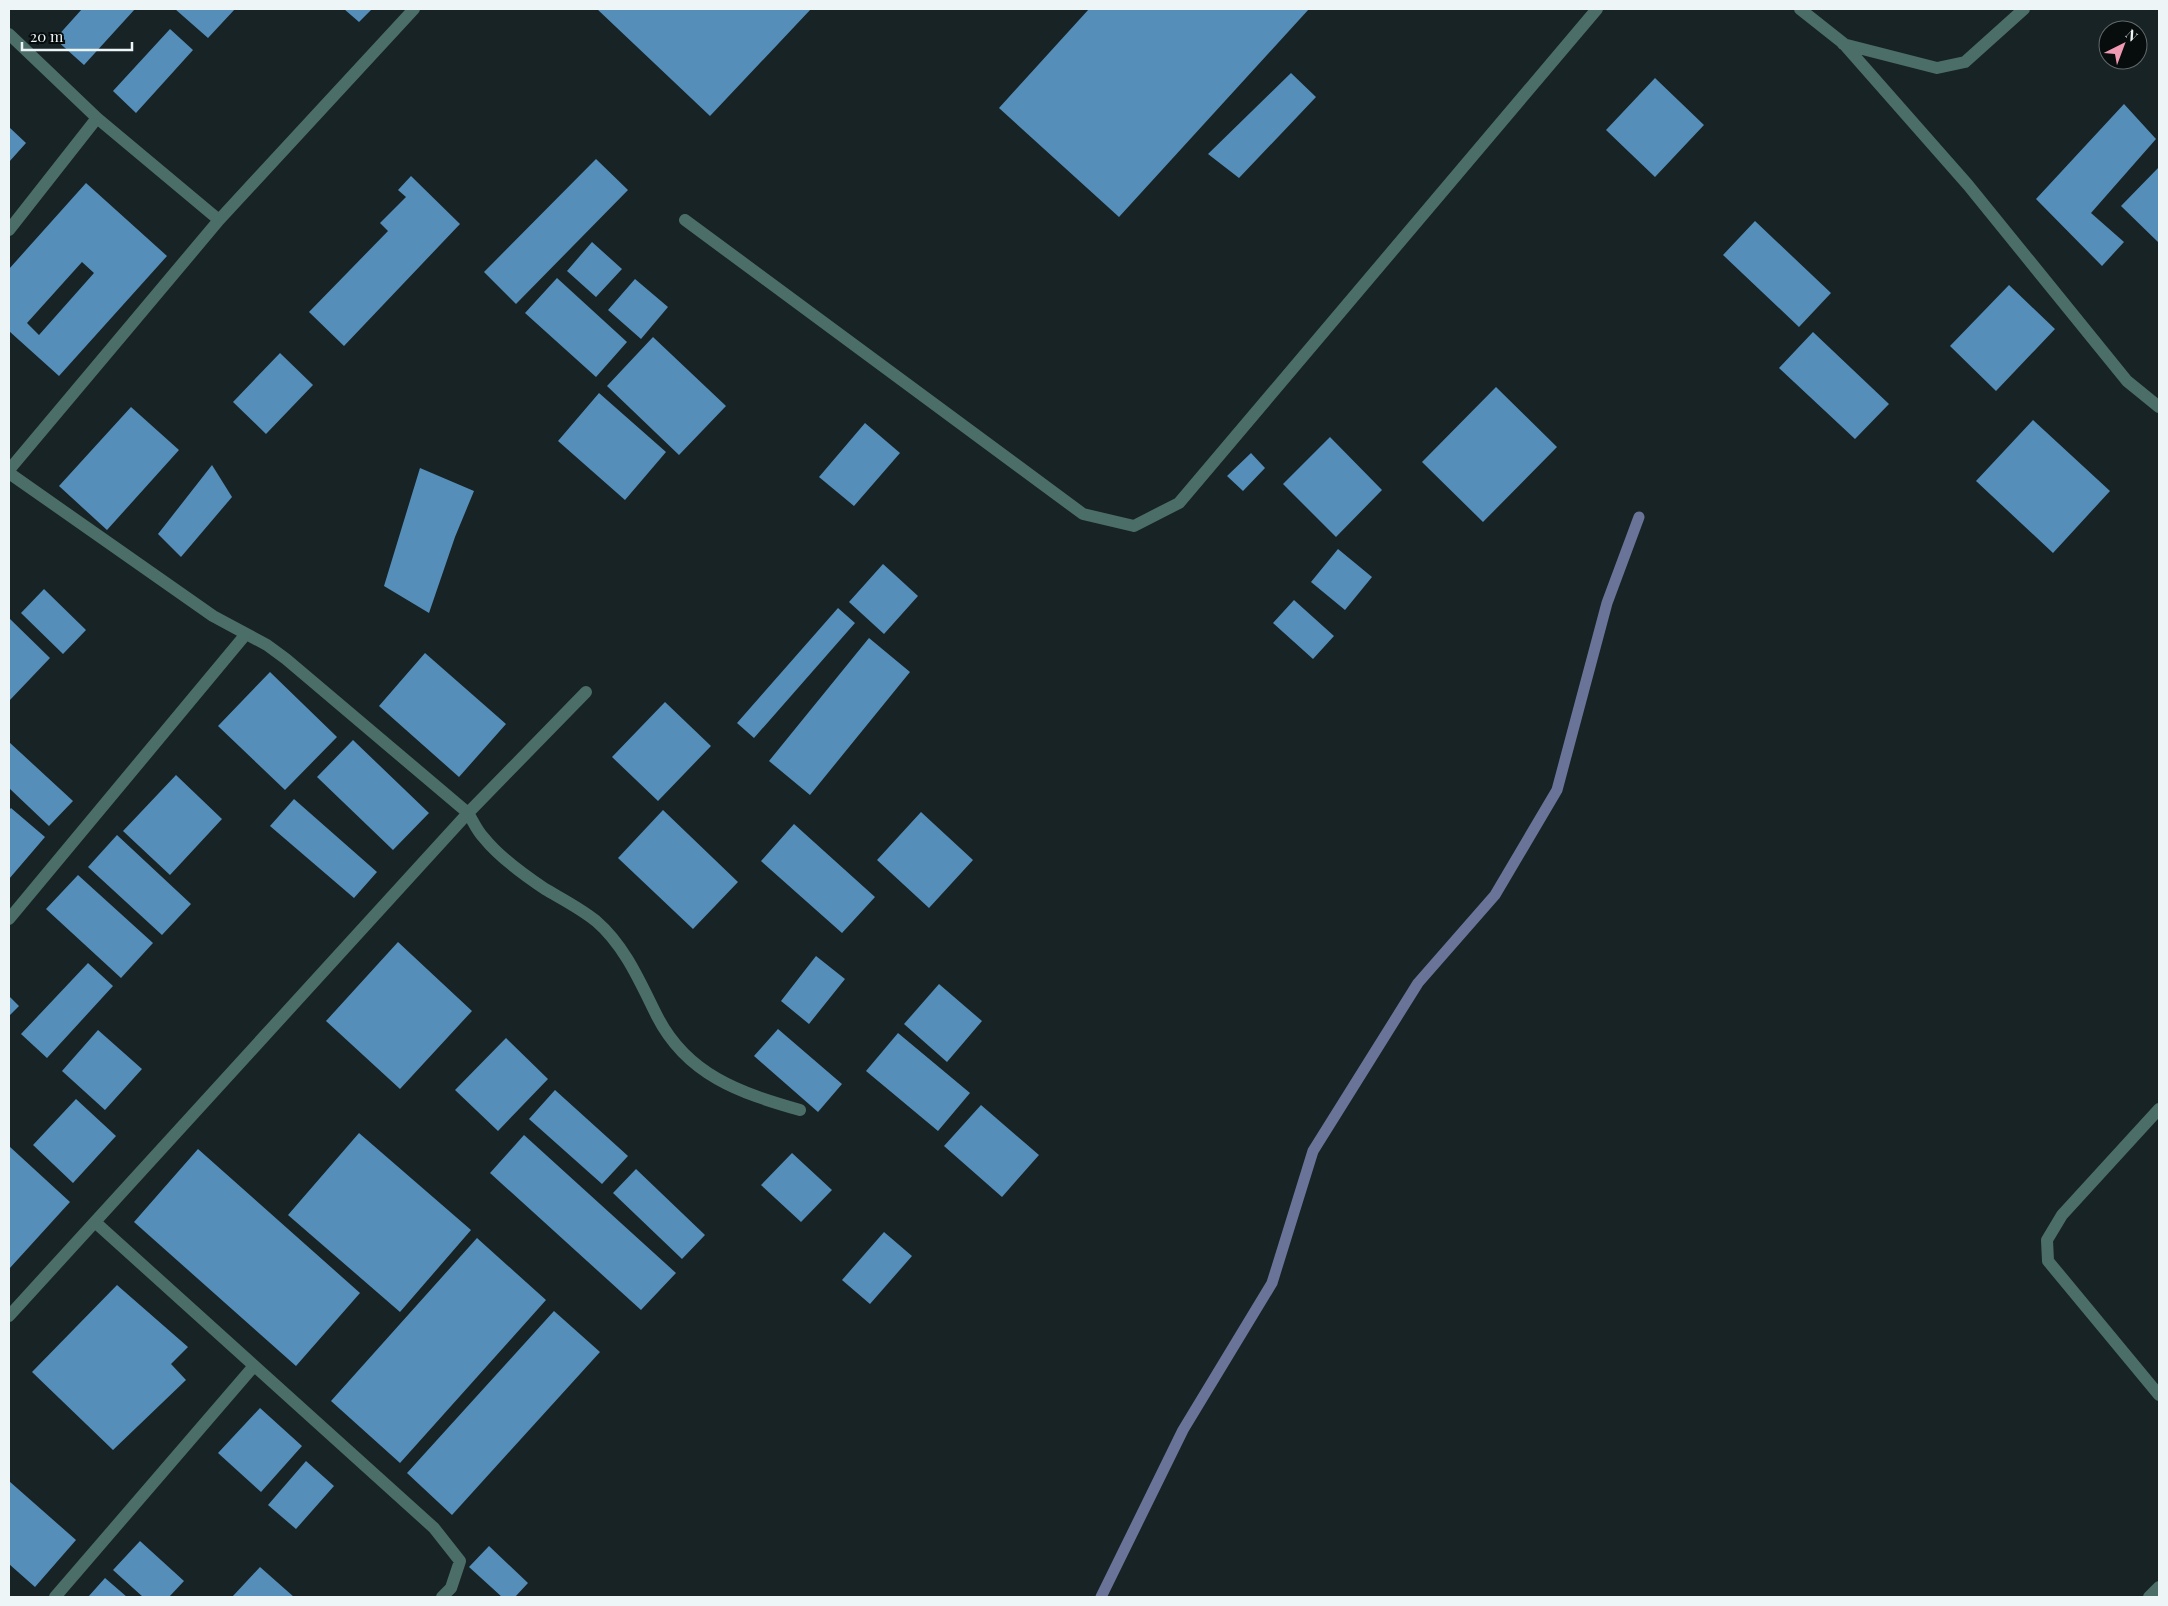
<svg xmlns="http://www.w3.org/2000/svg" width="2168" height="1606" viewBox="0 0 2168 1606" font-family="'Playfair Display',serif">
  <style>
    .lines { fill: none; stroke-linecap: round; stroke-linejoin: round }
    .stream { stroke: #6a7499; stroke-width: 11 }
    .building { fill: #548eb9; fill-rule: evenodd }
    .minor { stroke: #4c6e68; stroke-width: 12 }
  </style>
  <rect width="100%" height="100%" fill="#182326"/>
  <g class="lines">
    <!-- stream -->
    <path class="stream" d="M1101,1597L1183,1430L1272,1283L1313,1151L1418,983L1495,895L1557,790L1607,603L1639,517"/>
  </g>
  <!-- building -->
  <path class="building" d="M82,9H135L84,65L55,39Z
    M175,9H235L208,38Z
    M344,9H372L359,22Z
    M597,9H811L710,116Z
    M1089,9H1309L1119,217L999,108Z
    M170,29L193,50L136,113L113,91Z
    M1291,73L1316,97L1239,178L1208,154Z
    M1655,78L1704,125L1655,177L1606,130Z
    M2124,104L2156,139L2091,213L2124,242L2102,266L2036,199Z
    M9,127L26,143L9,162Z
    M596,159L628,190L516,304L484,272Z
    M2159,167V243L2121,206Z
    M411,176L460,224L344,346L309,312L388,231L380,223L406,197L398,190Z
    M86,183L167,256L59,376L9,331V269ZM82,262L94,273L39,335L27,323Z
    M1755,221L1831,293L1799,327L1723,255Z
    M592,242L622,269L596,297L567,271Z
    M557,278L627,342L596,377L525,313Z
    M635,279L668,307L641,339L608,310Z
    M2009,285L2055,329L1996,391L1950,346Z
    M1813,332L1889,404L1855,439L1779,368Z
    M653,337L726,406L679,455L607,386Z
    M280,353L313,385L266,434L233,402Z
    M1496,387L1557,447L1483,522L1422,462Z
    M599,393L666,452L625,500L558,441Z
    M131,407L179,450L107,530L59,486Z
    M2033,420L2110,491L2053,553L1976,481Z
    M865,423L900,453L854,506L819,477Z
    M1330,437L1382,490L1336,537L1283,484Z
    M1251,453L1265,468L1243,491L1227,476Z
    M212,465L232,497L181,557L158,534Z
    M420,468L474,491L455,537L429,613L384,586Z
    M1338,549L1372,577L1345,610L1311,582Z
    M883,564L918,596L884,634L849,602Z
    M44,589L86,630L63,654L21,613Z
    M1294,600L1334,636L1313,659L1273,623Z
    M838,608L855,623L754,738L737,723Z
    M9,618L50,658L9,701Z
    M869,638L910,672L810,795L769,761Z
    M425,653L506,724L459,777L379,706Z
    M270,672L337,737L285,790L218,726Z
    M665,702L711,746L658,801L612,757Z
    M353,740L429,813L393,850L317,777Z
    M9,742L73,801L49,826L9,788Z
    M176,775L222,819L170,875L123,831Z
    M294,799L377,872L354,898L270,826Z
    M11,808L45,837L9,879V810Z
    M663,810L738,882L693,929L618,858Z
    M921,812L973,860L929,908L877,860Z
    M794,824L875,897L842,933L761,861Z
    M117,835L191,904L162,935L88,867Z
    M78,875L153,943L121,978L46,909Z
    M398,942L472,1011L400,1089L326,1021Z
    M816,956L845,979L809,1024L781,1001Z
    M88,963L113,986L47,1058L21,1034Z
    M939,984L982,1021L947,1062L904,1024Z
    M9,996L19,1006L9,1016Z
    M778,1029L842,1084L818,1112L754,1056Z
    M98,1030L142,1069L105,1110L62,1071Z
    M898,1033L970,1093L938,1131L866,1071Z
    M506,1038L548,1079L498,1131L455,1090Z
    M555,1090L628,1156L602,1184L529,1119Z
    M76,1099L116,1136L73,1183L33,1145Z
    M981,1105L1039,1155L1002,1197L944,1146Z
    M359,1133L471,1230L400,1312L288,1215Z
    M524,1135L676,1273L641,1310L490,1173Z
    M9,1146L70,1202L9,1269Z
    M198,1149L360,1293L296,1366L134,1222Z
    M792,1153L832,1190L801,1222L761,1185Z
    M636,1169L705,1235L682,1259L613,1193Z
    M884,1232L912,1256L870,1304L842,1280Z
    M477,1238L546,1300L400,1463L331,1401Z
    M117,1285L188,1347L171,1364L186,1380L113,1450L32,1372Z
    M554,1311L600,1352L452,1515L407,1473Z
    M260,1408L302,1446L261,1492L218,1453Z
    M306,1461L334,1486L296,1529L268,1505Z
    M9,1481L76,1540L35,1587L9,1564Z
    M140,1541L184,1581L169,1597H143L113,1570Z
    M489,1546L528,1583L515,1597H502L469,1567Z
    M260,1567L294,1597H232Z
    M105,1578L127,1597H88Z"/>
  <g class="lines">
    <!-- minor -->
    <path class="minor" d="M1800,9L1843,43L1968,185L2127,381L2159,407
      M9,34L97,118L219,220
      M1843,44L1937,68L1965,62L2024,9
      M685,220L1083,514L1134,526L1179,503L1597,9
      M9,230L97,118
      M9,470L219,220L414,9
      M9,473L213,616L267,645L286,659L468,813C473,821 477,831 484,838C500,858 524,875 545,889C562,899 580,908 596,921C625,946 640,982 657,1016C687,1075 740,1093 800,1110
      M9,919L246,634
      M2159,1109L2062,1215L2047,1240L2048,1261L2159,1395
      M95,1222L434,1528L460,1561L451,1588L442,1597
      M9,1316L468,813L586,692
      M55,1597L254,1366
      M2149,1597L2159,1587"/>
  </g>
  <!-- border -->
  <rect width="2168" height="1606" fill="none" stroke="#eef5f7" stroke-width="20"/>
  <!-- north arrow -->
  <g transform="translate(2123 45) rotate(42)"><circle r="24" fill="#070c0d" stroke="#63696b"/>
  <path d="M0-4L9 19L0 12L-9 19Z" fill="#f19ab4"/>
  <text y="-8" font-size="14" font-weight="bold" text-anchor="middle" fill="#eef5f7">N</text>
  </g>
  <!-- scale -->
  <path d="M22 42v8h110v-8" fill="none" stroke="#eef5f7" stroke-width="2.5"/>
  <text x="30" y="42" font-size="15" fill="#eef5f7" stroke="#070c0d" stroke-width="4" paint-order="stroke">20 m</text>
</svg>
